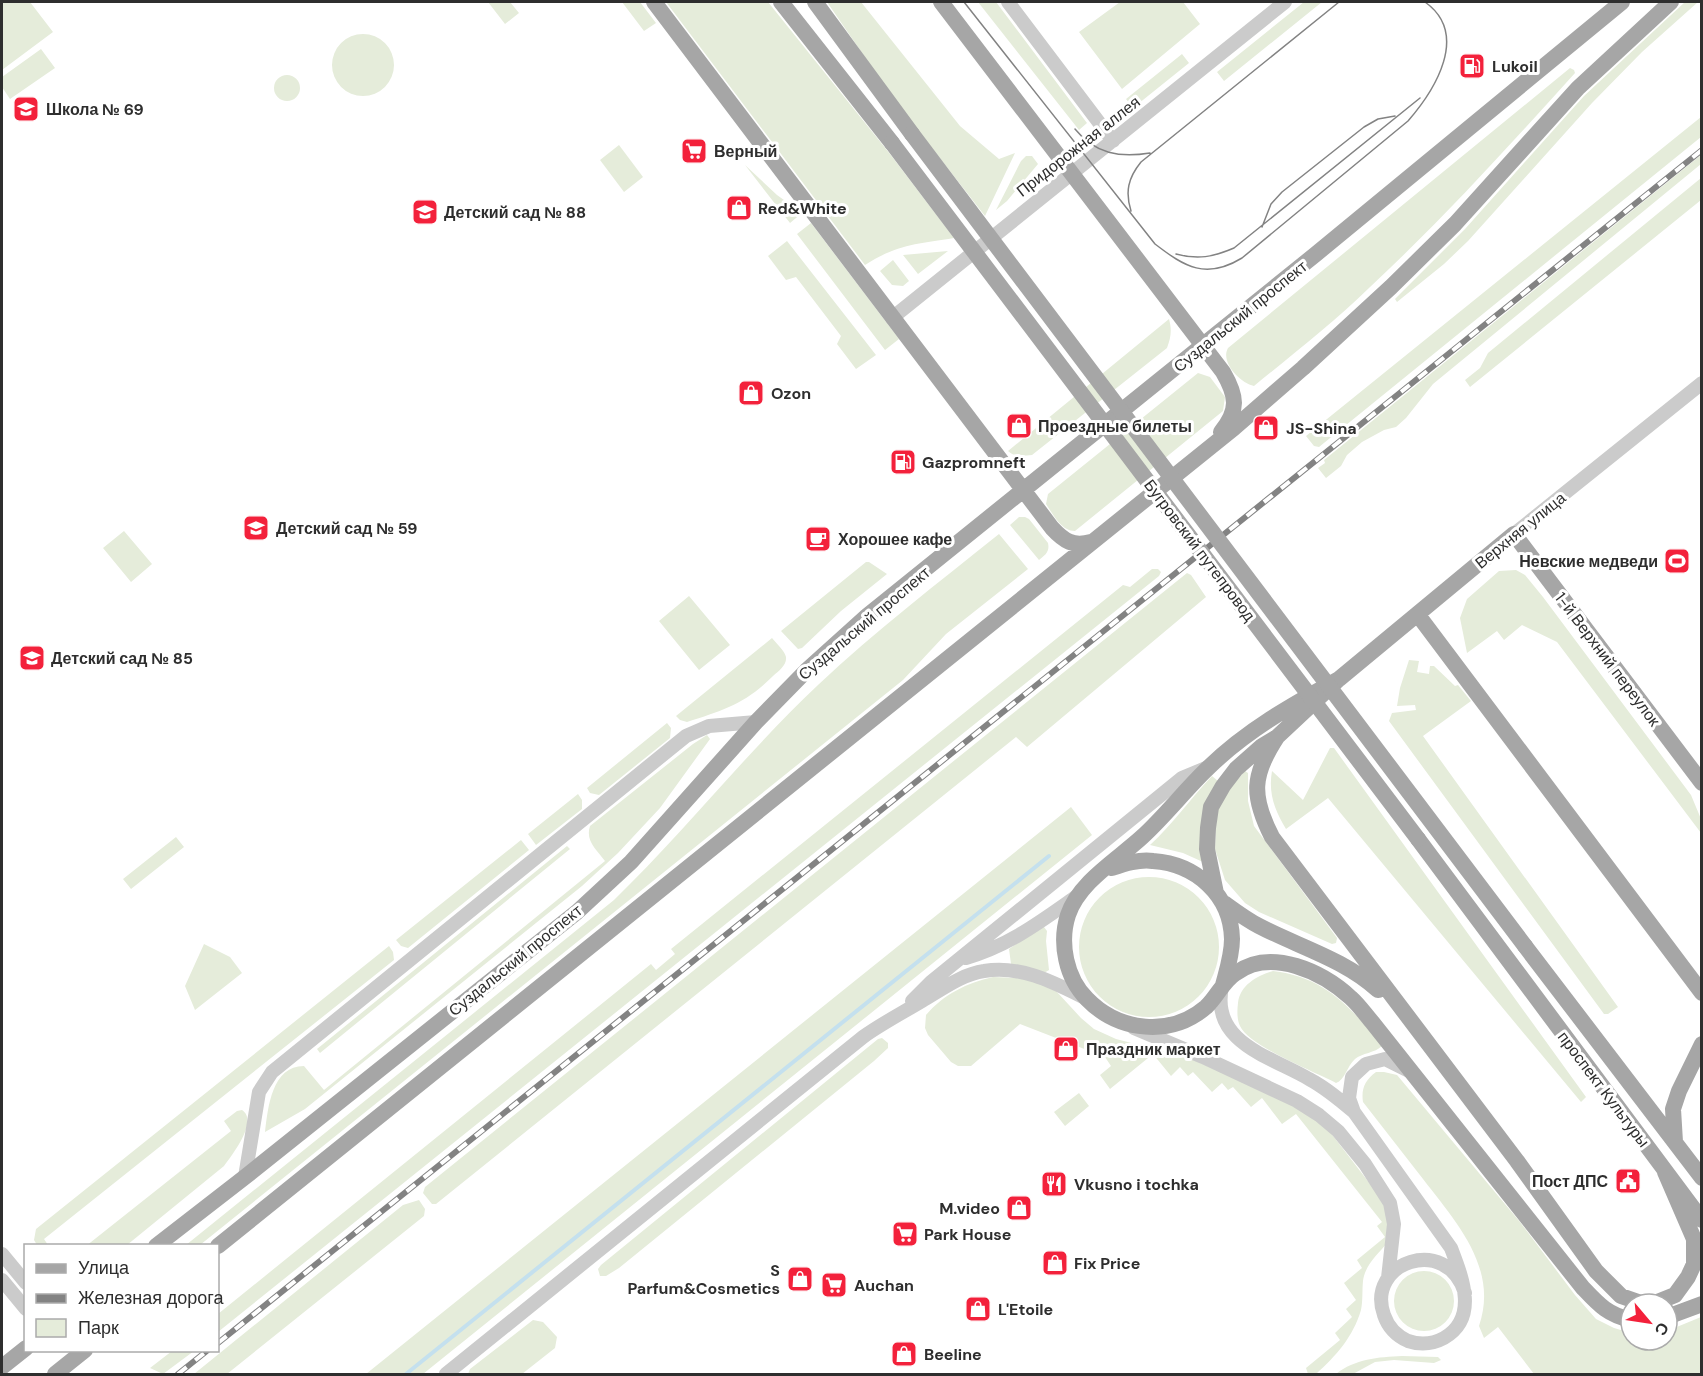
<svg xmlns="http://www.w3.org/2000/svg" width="1703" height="1376" viewBox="0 0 1703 1376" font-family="'DM Sans',sans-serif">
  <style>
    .green { fill: #e5ecda }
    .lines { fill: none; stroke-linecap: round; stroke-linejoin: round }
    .stream { stroke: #c4e0ee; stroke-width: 4 }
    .minor { stroke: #cbcbcb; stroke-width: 14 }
    .major { stroke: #a6a6a6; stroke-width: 16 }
    .tram { stroke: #838383; stroke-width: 1.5 }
    .rail-casing { stroke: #838383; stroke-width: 6 }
    .rail { stroke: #fff; stroke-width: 4; stroke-dasharray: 11; stroke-linecap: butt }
    .major-bridge { stroke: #a6a6a6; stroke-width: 16 }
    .labels { text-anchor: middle; stroke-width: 6; stroke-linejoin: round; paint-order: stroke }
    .poi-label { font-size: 16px; font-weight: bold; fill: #2e2e2e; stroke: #fff; text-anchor: start }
    .street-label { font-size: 16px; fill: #2e2e2e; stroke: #fff }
  </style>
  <rect width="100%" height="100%" fill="#fff"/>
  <!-- green -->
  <path class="green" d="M2,2H30L53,32L2,70Z
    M488,2H510L519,13L505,24Z
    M622,2H640L656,23L644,31Z
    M666,2H768L890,154L954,238C917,244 898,244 865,265Z
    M827,2H861L960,126L999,159L1015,153L985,216L893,98Z
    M978,2H996L1087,123L1079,130Z
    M1120,2H1183L1200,24L1122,89L1079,32Z
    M1304,2H1322L1224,81L1217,72Z
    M1685,2H1698L1642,52L1592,103L1468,241L1444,264L1397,302L1395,299L1465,229L1584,96Z
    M332 65a31 31 0 1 1 62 0a31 31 0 1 1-62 0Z
    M41,49L55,68L10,99L2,87V77Z
    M1182,54L1189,63L1133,108L1126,99Z
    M1570,68L1574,70L1575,73C1508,147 1442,220 1369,288C1333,323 1293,354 1254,386C1240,383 1220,362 1228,348Z
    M274 88a13 13 0 1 1 26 0a13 13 0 1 1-26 0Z
    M1701,117V137L1319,447L1314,446L1306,436Z
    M619,145L643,177L624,192L600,160Z
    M1701,155V164L1433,384L1406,418L1396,427L1384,430L1362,442L1347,455L1341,466L1326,478L1318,468L1325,463L1324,460Z
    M1026,156H1032L1038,164L1007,201L996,210L1021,161Z
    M745,165L777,195L802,213L790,223Z
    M1701,178V200L1470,387L1465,380L1480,368L1488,353Z
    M811,223L899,339L885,350L797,234Z
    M787,241L876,355L856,369L837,344L841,336L796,277L786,280L768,256Z
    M948,251L918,274L903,255Z
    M893,260L909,281L903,286L892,285L880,271Z
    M1169,319C1172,330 1171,337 1167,348L1032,455C1023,456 1014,457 1008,451Z
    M1198,373L1210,377L1225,397L1223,411L1075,531C1061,531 1053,514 1046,504L1048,494Z
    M1019,517H1025L1029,519L1048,543C1050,552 1045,555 1039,560L1010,525Z
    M124,531L152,564L131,582L103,548Z
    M999,534L1028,569L946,634L903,680L200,1245H186L614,900C685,831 746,753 818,685C875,631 938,583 999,534Z
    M866,562H869L887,574L841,611L802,648L798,649L781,631Z
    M1152,569H1158L1161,572L1159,576L218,1332V1314L651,964L656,970L675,954L671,949L1123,585L1130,587Z
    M1516,570L1525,575L1543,597L1691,795L1701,819V833L1557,642L1522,625L1504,640L1497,631L1467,653L1460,618L1467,599L1499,571Z
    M1187,573L1191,575L1206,597L1027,747L1016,737L436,1204H432L423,1193L425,1187Z
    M689,596L730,645L699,670L659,621Z
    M772,638C776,643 785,651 786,657C787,665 779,671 773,676C745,704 724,710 687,722L680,720L676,716Z
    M1409,660L1419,661L1417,672L1429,674L1430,666H1434L1455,686L1458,685L1471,701L1423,736L1618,1007L1608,1014H1604L1389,721L1392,713L1416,710L1415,705L1397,706L1400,688Z
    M667,723L671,728L670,738L599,795L590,793L587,788Z
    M707,735L710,739L660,808L618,853L582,886L305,1109L265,1132C268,1107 272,1066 304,1066L324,1090L605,861C597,850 585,841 590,826L693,744Z
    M1330,748H1334L1586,1097L1581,1102L1328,798L1286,829C1275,810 1268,794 1272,771L1303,800Z
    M1245,771L1248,773V801L1254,826L1337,938L1336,943L1332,944L1259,912L1245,903L1225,880L1215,849L1217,809L1224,795Z
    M1212,776L1218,781L1203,862L1183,853L1150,845C1173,824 1190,799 1212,776Z
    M578,794L582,800V809L536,845L528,834Z
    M1071,807L1092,835L423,1374H366Z
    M176,837L184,847L131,889L123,879Z
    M521,840L529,850L408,948L401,946L396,940Z
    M567,846L570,849L320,1053L317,1049Z
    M1079 947a70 70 0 1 1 140 0a70 70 0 1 1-140 0Z
    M1041,927H1044L1047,931L1046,941L1049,970L1044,973L1011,964L1009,949Z
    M204,944L230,957L242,973L195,1010L185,986Z
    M389,946L393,952L394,960L44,1239L48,1245H37L34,1240L36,1229Z
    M1273,971C1325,977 1352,1008 1382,1046C1375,1053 1362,1053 1355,1059C1347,1066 1345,1080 1336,1083C1315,1072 1249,1046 1240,1026C1237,1020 1237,1011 1238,1003C1240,985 1257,976 1273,971Z
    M993,977L1021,978L1046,985L1057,992L1081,1018L1094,1029L1116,1039L1186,1057L1241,1079L1296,1107L1327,1128L1387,1206L1388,1242C1378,1254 1365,1265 1363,1281C1362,1291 1363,1301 1361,1310C1353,1337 1336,1356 1316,1374H1308L1306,1368L1340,1340L1335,1333L1352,1317L1346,1309L1356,1300L1344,1283L1362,1268L1357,1260L1385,1237L1377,1226L1382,1222L1296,1114L1282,1124L1262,1098L1251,1107L1233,1087L1228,1090L1222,1083L1212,1092L1193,1072L1188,1076L1180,1067L1171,1076L1153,1054L1110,1089L1100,1075L1111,1066L1105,1057L1020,1024L971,1066H958L951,1062L928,1035L925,1028L926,1015C944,994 967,983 993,977Z
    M882,1038L888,1043V1048L874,1061L619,1268L606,1276H600L598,1269L601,1265L878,1039Z
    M1376,1072H1384L1397,1075L1520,1222L1575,1295L1596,1319L1614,1328L1631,1333V1340H1667V1331L1701,1317V1374H1534L1498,1327L1484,1338L1479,1326C1499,1268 1456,1222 1423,1179C1403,1153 1383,1128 1363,1102C1361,1089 1365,1080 1376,1072Z
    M1079,1093L1089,1106L1065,1126L1054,1112Z
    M242,1110C259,1121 232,1155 224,1166L127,1245L86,1246L231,1131L224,1121L237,1111Z
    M419,1200L425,1209L424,1216L227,1374H194L403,1205Z
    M1394 1301a30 30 0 1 1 60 0a30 30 0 1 1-60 0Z
    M533,1320L543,1322L557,1337L555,1348L522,1374H468L470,1369Z
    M172,1351H194L163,1374L150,1368Z
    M1402,1356L1438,1357L1441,1360L1434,1363L1394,1360L1375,1362L1353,1374H1336C1355,1359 1378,1357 1402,1356Z"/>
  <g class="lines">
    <!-- stream -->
    <path class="stream" d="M406,1374L1049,856"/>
    <!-- minor -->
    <path class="minor" d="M1008,2L1113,141
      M892,318L1285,2
      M1514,534L1702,383
      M966,958C1010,945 1040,922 1077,896
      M1222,987C1210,1043 1272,1057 1309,1079C1326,1088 1340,1100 1354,1112L1451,1248C1462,1277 1479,1318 1444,1338C1433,1344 1420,1345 1408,1341C1397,1336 1388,1327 1384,1315C1365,1262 1447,1234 1465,1293
      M912,1001L931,982L1182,778L1206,768
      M1134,1028L1203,1057L1297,1101L1319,1115L1338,1131L1365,1164L1390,1203L1394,1224L1388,1278
      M1354,1112L1349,1098L1352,1077L1366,1064L1385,1059L1409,1071
      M245,1177L259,1092L272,1072L686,736L709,726L756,722
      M2,1254L26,1283
      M2,1280L26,1309
      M446,1374L863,1037C881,1024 902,1013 922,1001C941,990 962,974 984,971C1021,965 1053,982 1085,998"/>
    <!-- major -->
    <path class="major" d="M654,2L1052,528C1064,541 1073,547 1091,542
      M781,2L892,143
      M815,2L912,134
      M941,2L1223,372C1237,396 1239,410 1221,432
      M1418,615L1702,993
      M1339,679C1292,705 1247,730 1208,768C1185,790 1166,815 1142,837C1117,860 1079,882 1068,915C1059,943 1066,978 1087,999C1119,1032 1171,1037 1206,1007C1217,997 1223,981 1236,973C1271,947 1323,972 1351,998C1359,1005 1365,1014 1372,1022L1583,1288C1599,1305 1608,1315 1631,1320
      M1277,737C1252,775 1251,796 1272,837L1517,1161L1596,1271L1621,1296L1644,1304L1655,1303L1675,1295L1688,1277L1694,1264V1239L1665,1172
      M1418,839L1702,1220
      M1112,868C1124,864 1139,859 1153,861C1196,864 1231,895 1232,939C1232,955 1227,970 1223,985
      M1216,893L1207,849L1208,828L1211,807L1223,786L1236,769L1262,746L1277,737L1339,679L1514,534L1702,783
      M1224,903C1235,911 1247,920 1259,926C1299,947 1344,959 1378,990
      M1525,946L1702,1178
      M1675,1142L1673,1109L1679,1091L1702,1044
      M156,1246L245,1177L577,912L631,862L756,722L806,671L867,616L1316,254L1622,2
      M218,1246L1234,428L1303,368L1391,287L1455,224L1578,88L1671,2
      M1667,1317L1702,1304
      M2,1367L26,1348
      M55,1374L85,1350"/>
    <!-- tram -->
    <path class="tram" d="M964,2L1155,244C1185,267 1206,280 1242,258L1408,121C1435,90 1470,34 1425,2
      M1075,129C1095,154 1120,158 1150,153
      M1131,211C1125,192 1128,178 1141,162L1339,2
      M1262,227L1271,204L1282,192L1364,127L1378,119L1395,116
      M1176,254C1198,260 1213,257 1234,248L1420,98"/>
    <!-- rail casing -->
    <g class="rail-casing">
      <path id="rail" d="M218,1343L1702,150
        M178,1374L208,1350"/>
    </g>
    <!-- rail -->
    <use href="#rail" class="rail"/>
    <!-- major-bridge -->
    <path class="major-bridge" d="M912,134L1525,946
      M892,143L1418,839"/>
  </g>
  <!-- icons -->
  <defs>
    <g id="fuel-square" transform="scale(1.35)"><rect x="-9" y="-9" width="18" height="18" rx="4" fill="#f3213b" stroke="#fff"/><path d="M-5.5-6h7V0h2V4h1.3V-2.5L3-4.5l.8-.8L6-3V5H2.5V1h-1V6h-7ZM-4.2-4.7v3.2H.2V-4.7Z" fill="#fff"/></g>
    <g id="school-square" transform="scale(1.35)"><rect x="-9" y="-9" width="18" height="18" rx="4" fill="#f3213b" stroke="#fff"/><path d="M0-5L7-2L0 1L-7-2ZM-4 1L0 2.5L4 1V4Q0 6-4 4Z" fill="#fff"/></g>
    <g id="supermarket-square" transform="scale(1.35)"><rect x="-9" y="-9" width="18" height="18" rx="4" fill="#f3213b" stroke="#fff"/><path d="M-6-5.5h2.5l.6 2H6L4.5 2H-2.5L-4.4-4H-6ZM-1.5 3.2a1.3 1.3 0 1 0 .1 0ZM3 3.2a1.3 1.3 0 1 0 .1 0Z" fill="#fff"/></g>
    <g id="shop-square" transform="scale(1.35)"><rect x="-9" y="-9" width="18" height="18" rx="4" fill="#f3213b" stroke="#fff"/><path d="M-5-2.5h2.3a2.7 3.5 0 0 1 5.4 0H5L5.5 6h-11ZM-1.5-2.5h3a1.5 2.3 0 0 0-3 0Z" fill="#fff"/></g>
    <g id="cafe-square" transform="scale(1.35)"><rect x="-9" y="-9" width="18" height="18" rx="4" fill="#f3213b" stroke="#fff"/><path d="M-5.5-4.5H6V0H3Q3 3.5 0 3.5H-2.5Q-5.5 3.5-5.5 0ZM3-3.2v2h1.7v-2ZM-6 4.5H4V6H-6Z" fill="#fff"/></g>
    <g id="stadium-square" transform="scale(1.35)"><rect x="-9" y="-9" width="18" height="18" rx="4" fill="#f3213b" stroke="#fff"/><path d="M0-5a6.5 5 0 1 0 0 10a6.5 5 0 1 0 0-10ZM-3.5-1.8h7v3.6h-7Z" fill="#fff"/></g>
    <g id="civic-square" transform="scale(1.35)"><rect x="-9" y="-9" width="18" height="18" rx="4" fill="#f3213b" stroke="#fff"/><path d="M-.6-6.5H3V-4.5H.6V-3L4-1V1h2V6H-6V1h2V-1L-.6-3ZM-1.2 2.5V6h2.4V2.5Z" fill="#fff"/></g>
    <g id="restaurant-square" transform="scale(1.35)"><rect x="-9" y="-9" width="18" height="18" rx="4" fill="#f3213b" stroke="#fff"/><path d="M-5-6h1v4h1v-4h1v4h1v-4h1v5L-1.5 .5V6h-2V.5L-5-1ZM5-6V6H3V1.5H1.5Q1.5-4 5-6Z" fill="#fff"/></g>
  </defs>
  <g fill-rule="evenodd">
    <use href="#fuel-square" x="1472" y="66"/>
    <use href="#school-square" x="26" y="109"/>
    <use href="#supermarket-square" x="694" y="151"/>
    <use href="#shop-square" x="739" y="208"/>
    <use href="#school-square" x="425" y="212"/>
    <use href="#shop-square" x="751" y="393"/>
    <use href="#shop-square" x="1019" y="426"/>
    <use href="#shop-square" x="1266" y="428"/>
    <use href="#fuel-square" x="903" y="462"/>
    <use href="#school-square" x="256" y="528"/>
    <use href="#cafe-square" x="818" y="539"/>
    <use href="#stadium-square" x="1677" y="561"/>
    <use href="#school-square" x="32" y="658"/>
    <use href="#shop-square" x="1066" y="1049"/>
    <use href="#civic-square" x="1628" y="1181"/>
    <use href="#restaurant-square" x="1054" y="1184"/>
    <use href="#shop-square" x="1019" y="1208"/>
    <use href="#supermarket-square" x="905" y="1234"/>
    <use href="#shop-square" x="1055" y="1263"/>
    <use href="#shop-square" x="800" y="1279"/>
    <use href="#supermarket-square" x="834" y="1285"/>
    <use href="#shop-square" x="978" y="1309"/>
    <use href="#shop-square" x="904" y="1354"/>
  </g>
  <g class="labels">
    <!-- poi labels -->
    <g class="poi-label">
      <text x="1492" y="72">Lukoil</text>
      <text x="46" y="115">Школа № 69</text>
      <text x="714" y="157">Верный</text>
      <text x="758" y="214">Red&amp;White</text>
      <text x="444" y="218">Детский сад № 88</text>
      <text x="771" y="399">Ozon</text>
      <text x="1038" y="432">Проездные билеты</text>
      <text x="1286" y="434">JS-Shina</text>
      <text x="922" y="468">Gazpromneft</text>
      <text x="276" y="534">Детский сад № 59</text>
      <text x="838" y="545">Хорошее кафе</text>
      <text x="1658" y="567" text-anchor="end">Невские медведи</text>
      <text x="51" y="664">Детский сад № 85</text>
      <text x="1086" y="1055">Праздник маркет</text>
      <text x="1608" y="1187" text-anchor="end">Пост ДПС</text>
      <text x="1074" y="1190">Vkusno i tochka</text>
      <text x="1000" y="1214" text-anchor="end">M.video</text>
      <text x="924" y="1240">Park House</text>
      <text x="1074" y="1269">Fix Price</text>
      <text x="780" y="1276" text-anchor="end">S<tspan x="780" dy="18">Parfum&amp;Cosmetics</tspan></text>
      <text x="854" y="1291">Auchan</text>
      <text x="998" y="1315">L'Etoile</text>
      <text x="924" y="1360">Beeline</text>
    </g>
    <!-- street labels -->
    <g class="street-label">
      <text transform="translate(1078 146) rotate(-38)" y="6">Придорожная аллея</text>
      <text transform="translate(1240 316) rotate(-39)" y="6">Суздальский проспект</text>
      <text transform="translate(1520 530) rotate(-39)" y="6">Верхняя улица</text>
      <text transform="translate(1200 550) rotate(53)" y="6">Бугровский путепровод</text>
      <text transform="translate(864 623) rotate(-40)" y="6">Суздальский проспект</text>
      <text transform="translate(1608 659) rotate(53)" y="6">1-й Верхний переулок</text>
      <text transform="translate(515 960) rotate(-39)" y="6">Суздальский проспект</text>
      <text transform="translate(1604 1089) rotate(53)" y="6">проспект Культуры</text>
    </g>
  </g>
  <!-- border -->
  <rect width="1703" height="1376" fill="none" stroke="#2e2e2e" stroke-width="6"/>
  <!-- legend -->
  <rect x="24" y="1244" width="195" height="108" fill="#ffffff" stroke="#ababab" stroke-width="1.5"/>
  <rect x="36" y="1264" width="30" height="9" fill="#a6a6a6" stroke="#ababab" stroke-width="1.5"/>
  <text x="78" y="1274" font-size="18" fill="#2e2e2e">Улица</text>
  <rect x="36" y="1294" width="30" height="9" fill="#838383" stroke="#ababab" stroke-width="1.5"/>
  <text x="78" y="1304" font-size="18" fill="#2e2e2e">Железная дорога</text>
  <rect x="36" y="1319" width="30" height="18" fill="#e5ecda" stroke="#ababab" stroke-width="1.5"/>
  <text x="78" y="1334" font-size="18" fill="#2e2e2e">Парк</text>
  <!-- north arrow -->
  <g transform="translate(1649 1322) rotate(119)"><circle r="28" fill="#ffffff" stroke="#ababab" stroke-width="1.5"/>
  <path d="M0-4.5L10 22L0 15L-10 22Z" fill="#f3213b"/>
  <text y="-9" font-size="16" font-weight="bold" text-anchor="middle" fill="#2e2e2e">С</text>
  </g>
</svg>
